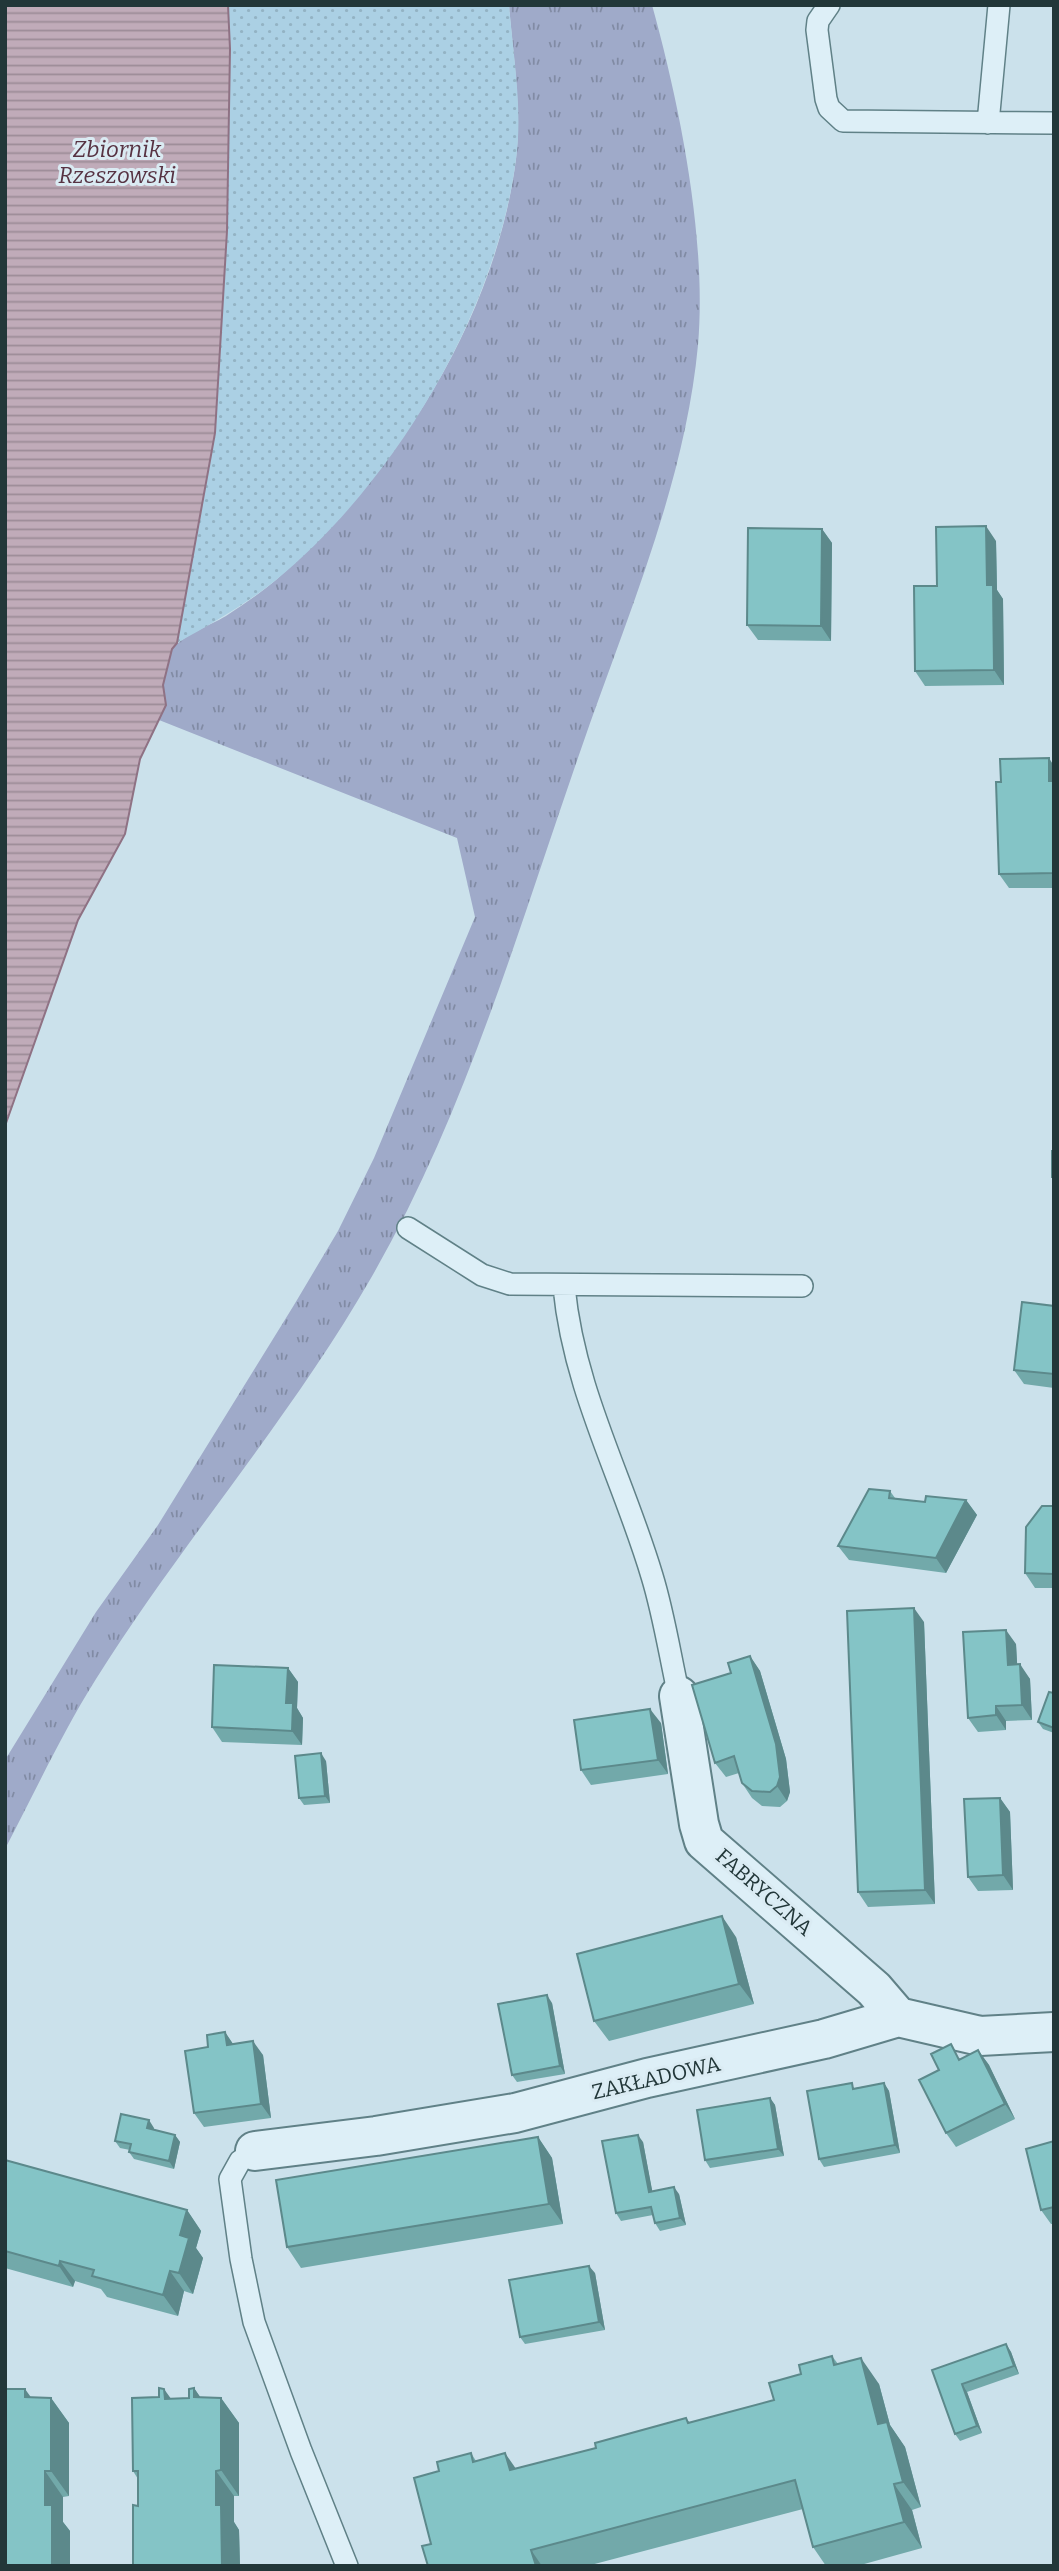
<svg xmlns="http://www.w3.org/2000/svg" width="1059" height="2571" viewBox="0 0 1059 2571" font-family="Bitter,serif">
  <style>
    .grass { fill: url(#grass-tufts) }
    .sand { fill: url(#sand-dots) }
    .water { fill: url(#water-rules); stroke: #8f7284; stroke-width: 2 }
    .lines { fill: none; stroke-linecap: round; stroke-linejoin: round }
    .lane-casing { stroke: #608187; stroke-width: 24 }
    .street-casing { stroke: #608187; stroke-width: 42 }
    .lane { stroke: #ddeff7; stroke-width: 21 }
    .street { stroke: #ddeff7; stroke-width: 38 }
    .wall { fill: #72a9aa }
    .shaded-wall { fill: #5c898b }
    .building { fill: #84c4c6; stroke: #5c898b; stroke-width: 2 }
    .labels { text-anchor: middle; stroke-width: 6; stroke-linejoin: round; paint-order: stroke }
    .street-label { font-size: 21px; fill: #223739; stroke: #daebf3 }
    .water-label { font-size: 23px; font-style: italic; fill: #573343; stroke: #daebf3 }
  </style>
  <defs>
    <pattern id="grass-tufts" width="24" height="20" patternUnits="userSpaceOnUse" patternTransform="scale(1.75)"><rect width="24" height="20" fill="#9faac9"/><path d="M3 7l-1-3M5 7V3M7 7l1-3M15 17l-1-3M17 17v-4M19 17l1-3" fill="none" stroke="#818ba4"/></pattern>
    <pattern id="sand-dots" width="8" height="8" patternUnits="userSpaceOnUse" patternTransform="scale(1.75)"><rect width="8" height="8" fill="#abd0e4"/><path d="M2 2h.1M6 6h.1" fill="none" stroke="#93b3c4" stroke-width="1.8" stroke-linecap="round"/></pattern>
    <pattern id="water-rules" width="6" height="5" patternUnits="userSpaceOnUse" patternTransform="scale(1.75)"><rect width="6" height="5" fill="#c0abb9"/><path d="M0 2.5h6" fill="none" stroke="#9c8c97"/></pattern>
  </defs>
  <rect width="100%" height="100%" fill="#cbe1eb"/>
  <!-- grass -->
  <path class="grass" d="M509,5H652C680,106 707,240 698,345C685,485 625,621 580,752C518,930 465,1115 371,1278C290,1419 182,1542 96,1679C62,1733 35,1792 5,1849V1760L96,1612L158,1525L294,1305L338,1231L374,1158L475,917L457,838L159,720L166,705L163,685L172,649C185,634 209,626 226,616C243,605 262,592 277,579C396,474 496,318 516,159C522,109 513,55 509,5Z"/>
  <!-- sand -->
  <path class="sand" d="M228,5H509C513,55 523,109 516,159C496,313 395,482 276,580C245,605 211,624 177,643L215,433L230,49Z"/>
  <!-- water -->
  <path class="water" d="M5,5H228L230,49L227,231L215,433L177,643L172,649L163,685L166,705L140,759L125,834L78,920L5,1126Z"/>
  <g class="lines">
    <!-- lane casing -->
    <g class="lane-casing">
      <path id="lane" d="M829,5L818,21L817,30L826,99L829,108L843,121L1054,123
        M988,123L999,5
        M408,1228L482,1275L510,1284L802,1286
        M564,1287C574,1391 623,1478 652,1576C664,1615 670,1656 679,1696
        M255,2151L240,2161L230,2179L241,2259L254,2322L301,2451L347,2566"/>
    </g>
    <!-- street casing -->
    <g class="street-casing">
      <path id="street" d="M679,1696L699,1824L704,1841L874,1989L898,2017
        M255,2151L376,2136L515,2113L647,2078L824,2039L898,2017L980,2036L1054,2032"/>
    </g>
    <!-- lane -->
    <use href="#lane" class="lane"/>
    <!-- street -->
    <use href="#street" class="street"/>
  </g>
  <!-- wall -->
  <path class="wall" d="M822,529L832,543L831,641L758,640L747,625Z
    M996,541L997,590L1003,599L1004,685L925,686L915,671L937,586Z
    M1054,766V888H1009L999,874L1001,782Z
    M1054,1306V1388L1024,1384L1014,1370Z
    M890,1491L895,1498L925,1502L966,1500L977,1515L946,1573L849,1560L838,1546Z
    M1054,1506V1588H1035L1025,1573Z
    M924,1622L935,1904L868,1907L858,1892Z
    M1016,1644L1017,1664L1030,1679L1032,1720L1006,1721V1730L978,1732L968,1718Z
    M750,1656L760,1671L786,1759L790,1792L787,1801L780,1807L762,1806L752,1798L742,1783L739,1773L726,1777L715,1763L731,1673Z
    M288,1668L298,1682L297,1708L303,1718L302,1745L222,1742L212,1727Z
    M1054,1693V1733L1043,1729L1038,1722Z
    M661,1723L668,1774L591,1785L581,1770Z
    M326,1761L330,1803L304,1805L299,1798Z
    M1000,1798L1010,1812L1013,1890L978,1891L968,1877Z
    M736,1937L754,2004L609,2041L594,2021Z
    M552,2003L565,2074L517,2082L512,2075Z
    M225,2032L233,2044L263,2055L271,2118L204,2127L194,2113L208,2047Z
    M978,2050L989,2065L1015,2119L956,2147L946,2133L961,2059Z
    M884,2083L889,2091L900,2153L824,2167L819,2159L855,2088Z
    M770,2098L775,2105L784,2156L710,2168L705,2160Z
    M154,2128L153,2130L175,2135L180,2142L174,2169L134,2159L129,2152L130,2150L120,2148L115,2141Z
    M538,2137L552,2158L563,2224L301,2268L287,2247Z
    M1054,2141V2224H1051L1041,2210Z
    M643,2142L652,2191L679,2194L686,2225L660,2231L655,2223L653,2215L621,2221L616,2213Z
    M5,2160L187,2210L201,2231L196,2248L203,2258L193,2294L184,2291L178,2316L107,2297L101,2289L75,2281L73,2287L5,2268Z
    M595,2273L605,2330L525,2344L520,2337Z
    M1006,2344L1011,2352L1019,2374L967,2392L982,2433L960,2441L955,2434L932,2370Z
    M832,2356L838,2364L879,2384L890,2425L905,2447L921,2507L912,2510L922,2548L857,2566H826L813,2547L803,2509L587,2566H428L431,2544L439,2471L471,2453L476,2461L516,2469L596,2448L686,2418L690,2423L774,2400L801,2374Z
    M194,2388L200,2397L221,2398L239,2423V2496H234V2522L239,2530L240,2566H133L138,2506V2479L133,2471L159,2397L171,2399L189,2398Z
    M31,2397L51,2398L69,2423V2496L63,2497V2522L70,2531L5,2566Z"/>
  <!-- shaded-wall -->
  <path class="shaded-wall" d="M986,526L996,541L997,590L1003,599L1004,685L994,670L987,585Z
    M822,529L832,543L831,641L821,626Z
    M1049,758L1054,766V787L1049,781Z
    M966,1500L977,1515L946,1573L936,1558Z
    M914,1608L924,1622L935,1904L925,1890Z
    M1006,1630L1016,1644L1018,1679L1008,1665Z
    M750,1656L760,1671L786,1759L790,1792L787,1801L777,1786Z
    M1020,1664L1030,1679L1032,1720L1022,1705Z
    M288,1668L298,1682L297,1708L303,1718L302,1745L292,1731L286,1703Z
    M996,1706L1006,1721V1730L996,1715Z
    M650,1709L661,1723L668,1774L658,1760Z
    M321,1753L326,1761L330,1803L325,1796Z
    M1000,1798L1010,1812L1013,1890L1003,1875Z
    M722,1916L736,1937L754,2004L739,1984Z
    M547,1995L552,2003L565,2074L560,2066Z
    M225,2032L235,2047L227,2045Z
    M253,2041L263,2055L271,2118L261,2104Z
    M978,2050L989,2065L1015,2119L1005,2104Z
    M884,2083L889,2091L900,2153L895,2145Z
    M770,2098L775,2105L784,2156L778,2149Z
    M149,2120L154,2128L152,2136L147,2128Z
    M175,2135L180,2142L174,2169L169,2161Z
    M638,2135L643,2142L654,2200L649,2192Z
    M538,2137L552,2158L563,2224L549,2204Z
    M674,2187L679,2194L686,2225L680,2218Z
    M187,2210L201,2231L196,2248L203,2258L193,2294L179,2273L180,2235Z
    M60,2261L75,2281L73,2287L59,2266Z
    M589,2266L595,2273L605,2330L599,2322Z
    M170,2271L184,2291L178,2316L163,2295Z
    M1006,2344L1011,2352L1019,2374L1014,2366Z
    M861,2358L879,2384L890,2425L905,2447L921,2507L903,2482L878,2424Z
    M962,2384L967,2392L982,2433L977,2426Z
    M194,2388L212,2414L194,2397Z
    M25,2389L43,2414L25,2397Z
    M164,2389L182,2414L165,2399Z
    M51,2398L69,2423V2496L51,2471Z
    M221,2398L239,2423V2496L221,2470Z
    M505,2453L523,2479L510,2470Z
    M45,2471L63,2497V2522L70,2531V2566H52L45,2505Z
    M216,2471L234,2496V2522L239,2530L240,2566H222L216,2505Z
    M894,2484L912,2510L922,2548L904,2522Z
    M531,2550L542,2566H536Z"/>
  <!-- building -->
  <path class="building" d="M986,526L987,585H993L994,670L915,671L914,586H937L936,527Z
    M748,528L822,529L821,626L747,625Z
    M1049,758V781H1054V873L999,874L996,782H1001L1000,759Z
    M1052,1151H1054V1177H1052Z
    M1022,1302L1054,1306V1374L1014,1370Z
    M869,1489L890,1491L889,1498L925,1502L926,1496L966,1500L936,1558L838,1546Z
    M1042,1506H1054V1574L1025,1573L1026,1527Z
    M914,1608L925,1890L858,1892L847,1611Z
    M1006,1630L1008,1665L1020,1664L1022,1705L996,1706V1715L968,1718L963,1632Z
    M750,1656L776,1744L780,1777L777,1786L770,1792L752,1791L742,1783L734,1756L715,1763L692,1685L731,1673L728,1663Z
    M214,1665L288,1668L286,1703H293L292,1731L212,1727Z
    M1049,1692L1054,1693V1728L1038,1722Z
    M650,1709L658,1760L581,1770L574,1720Z
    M321,1753L325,1796L299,1798L295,1756Z
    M1000,1798L1003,1875L968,1877L964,1799Z
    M722,1916L739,1984L594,2021L577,1954Z
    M547,1995L560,2066L512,2075L498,2004Z
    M225,2032L227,2045L253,2041L261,2104L194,2113L185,2051L208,2047L207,2035Z
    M951,2044L959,2060L978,2050L1005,2104L946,2133L919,2080L939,2070L931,2054Z
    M852,2083L853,2089L884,2083L895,2145L819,2159L807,2091Z
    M770,2098L778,2149L705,2160L697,2110Z
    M121,2114L149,2120L147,2128L175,2135L169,2161L129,2152L131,2144L115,2141Z
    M638,2135L649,2192L674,2187L680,2218L655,2223L651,2207L616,2213L602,2141Z
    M538,2137L549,2204L287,2247L276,2180Z
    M1054,2141V2207L1041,2210L1026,2149Z
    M5,2160L187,2210L180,2235L189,2238L179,2273L170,2271L163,2295L92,2276L94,2270L60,2261L59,2266L5,2251Z
    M589,2266L599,2322L520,2337L509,2280Z
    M1006,2344L1014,2366L962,2384L977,2426L955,2434L932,2370Z
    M832,2356L834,2365L861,2358L878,2424L887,2422L903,2482L894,2484L904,2522L813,2547L795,2480L531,2550L536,2566H428L422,2546L431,2544L414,2478L439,2471L437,2462L471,2453L473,2462L505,2453L510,2470L596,2448L595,2443L686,2418L688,2423L774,2400L769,2383L801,2374L799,2365Z
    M159,2388L164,2389L165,2399L189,2398V2389L194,2388V2397L221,2398V2470L216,2471V2505H221L222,2566H133V2505L138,2506V2471H133L132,2398L159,2397Z
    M5,2389H25V2397L51,2398V2471H45V2505H52V2566H5Z"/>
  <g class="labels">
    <!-- street labels -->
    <g class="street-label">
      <text transform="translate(764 1892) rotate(41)" y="7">FABRYCZNA</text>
      <text transform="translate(656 2078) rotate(-13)" y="7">ZAKŁADOWA</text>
    </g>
    <!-- water labels -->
    <g class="water-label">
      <text x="117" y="157">Zbiornik<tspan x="117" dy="26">Rzeszowski</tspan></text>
    </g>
  </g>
  <!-- border -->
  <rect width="1059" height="2571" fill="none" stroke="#223739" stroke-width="14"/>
</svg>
